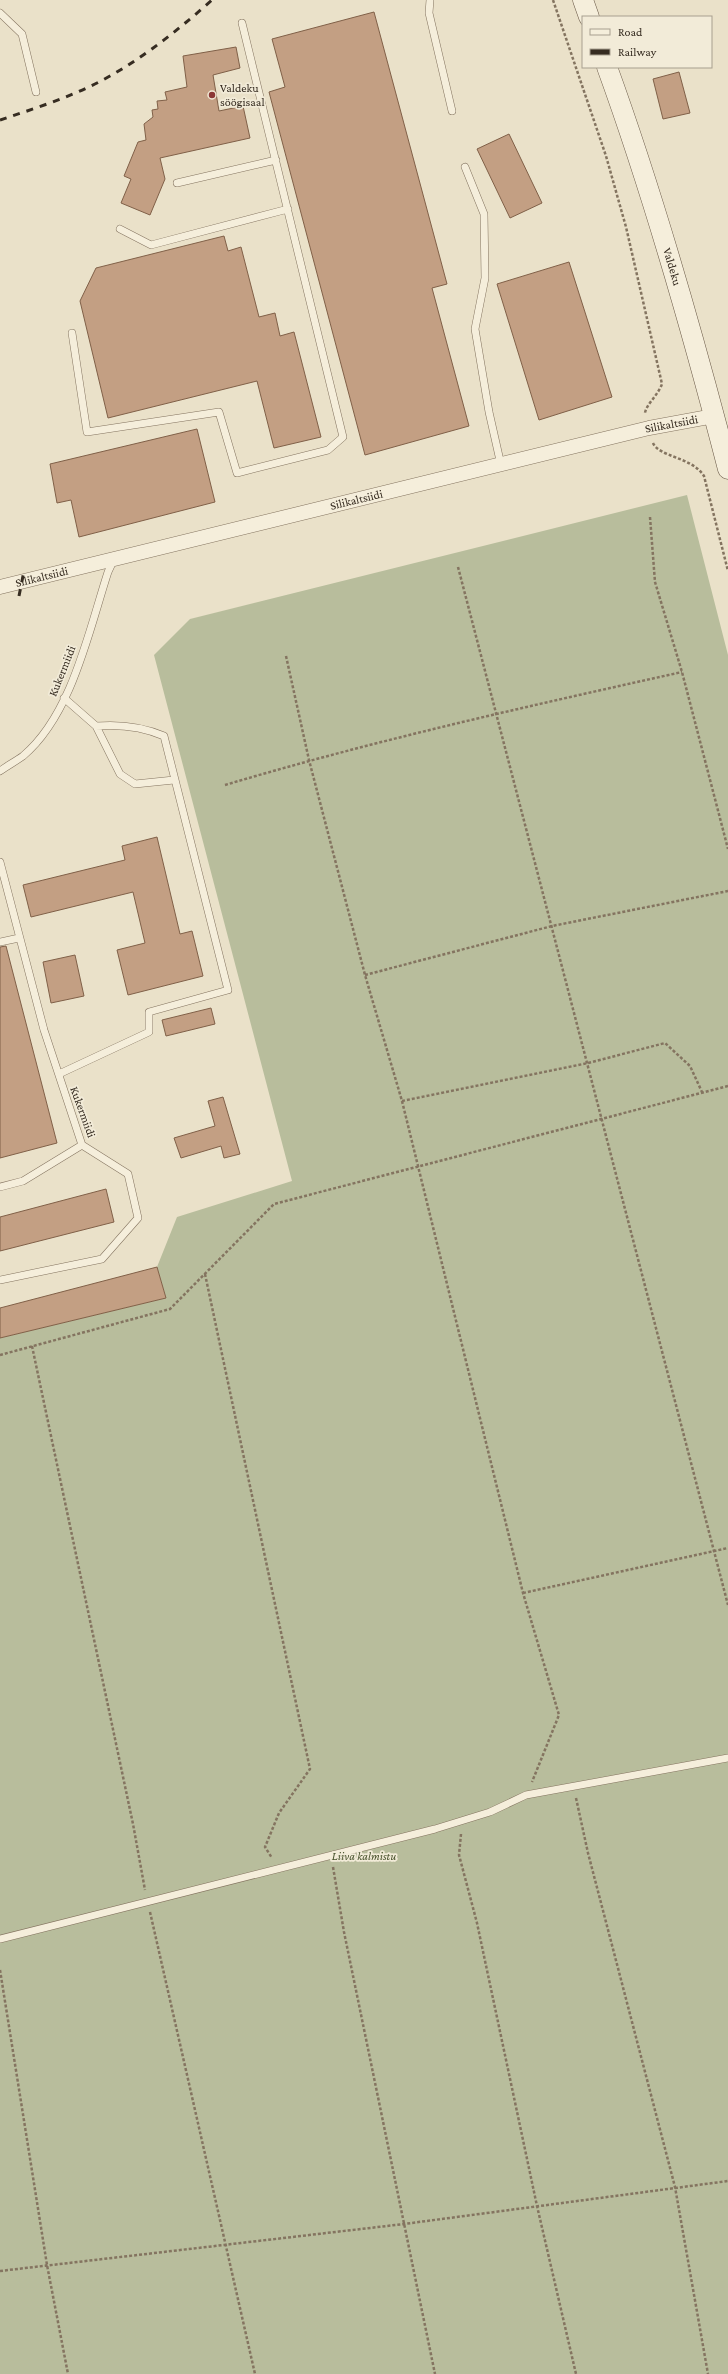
<svg xmlns="http://www.w3.org/2000/svg" width="728" height="2374" viewBox="0 0 728 2374" font-family="'Crimson Pro',serif">
  <style>
    .cemetery { fill: #b8bd9c }
    .building { fill: #c39f83; stroke: #806048 }
    .lines { fill: none; stroke-linecap: round; stroke-linejoin: round }
    .lane-casing { stroke: #847460; stroke-width: 8 }
    .street-casing { stroke: #847460; stroke-width: 15 }
    .secondary-casing { stroke: #665543; stroke-width: 21 }
    .path { stroke: #847460; stroke-width: 2.5; stroke-dasharray: 3 2; stroke-linecap: butt }
    .lane { stroke: #f5eedb; stroke-width: 7 }
    .street { stroke: #f5eedb; stroke-width: 14 }
    .secondary { stroke: #f5eedb; stroke-width: 20 }
    .rail { stroke: #362c21; stroke-width: 3; stroke-dasharray: 7 7; stroke-linecap: butt }
    .poi-dot { fill: #8c3836; stroke: #f2ebd8; stroke-width: 1.5 }
    .labels { text-anchor: middle; stroke-width: 3.5; stroke-linejoin: round; paint-order: stroke }
    .poi-label { font-size: 12px; fill: #362c21; stroke: #f2ebd8; text-anchor: start }
    .street-label { font-size: 12px; fill: #362c21; stroke: #f2ebd8 }
    .park-label { font-size: 12px; font-style: italic; fill: #46502a; stroke: #f2ebd8 }
  </style>
  <rect width="100%" height="100%" fill="#eae1c9"/>
  <!-- cemetery -->
  <path class="cemetery" d="M687,495L728,655V2374H0V1338L166,1298L157,1267L177,1217L292,1181L154,655L190,619Z"/>
  <!-- building -->
  <path class="building" d="M374,12L447,284L432,288L469,426L365,455L269,92L285,87L272,39Z
    M236,47L240,68L213,75L219,111L243,106L250,138L160,158L165,179L150,215L121,203L131,179L124,176L138,142L146,140L144,124L153,117L152,110L158,109L157,101L167,100L165,92L187,87L183,56Z
    M679,72L690,113L663,119L653,79Z
    M509,134L542,203L510,218L477,149Z
    M224,236L228,251L241,247L259,317L275,313L280,336L294,332L321,437L274,448L257,381L108,418L80,301L96,268Z
    M569,262L612,397L539,420L497,284Z
    M197,429L215,502L79,537L71,500L57,503L50,464Z
    M157,837L180,934L192,931L203,976L128,995L117,950L145,943L133,892L31,917L23,885L125,860L122,846Z
    M6,946L57,1143L0,1158V947Z
    M75,955L84,996L51,1003L43,962Z
    M211,1008L215,1024L166,1036L162,1020Z
    M223,1097L240,1154L224,1158L221,1146L181,1158L174,1138L215,1126L208,1101Z
    M106,1189L114,1222L0,1251V1217Z
    M157,1267L166,1298L0,1338V1308Z"/>
  <g class="lines">
    <!-- lane casing -->
    <g class="lane-casing">
      <path id="lane" d="M430,0L429,13L452,111
        M0,13L22,34L36,92
        M465,167L484,214L485,278L475,329L489,412L501,465
        M177,183L276,160
        M120,229L151,245L288,209
        M72,333L87,432L219,412L237,473L328,450L343,437L242,23
        M64,698L96,726L120,774L135,784L174,780
        M0,771C7,766 16,761 23,756C72,715 89,630 108,572L114,559
        M0,862L44,1030L82,1145L128,1174L138,1218L102,1259L0,1280
        M0,942L19,938
        M59,1074L149,1032V1012L228,990L164,736C141,726 120,724 96,726
        M0,1187L23,1181L82,1145
        M0,1939L435,1829L490,1812L526,1795L728,1758"/>
    </g>
    <!-- street casing -->
    <g class="street-casing">
      <g id="street">
        <path id="s1" d="M0,587L649,428L714,416"/>
      </g>
    </g>
    <!-- secondary casing -->
    <g class="secondary-casing">
      <g id="secondary">
        <path d="M583,0L589,17"/>
        <path id="s2" d="M607,67C655,199 693,334 728,469"/>
      </g>
    </g>
    <!-- path -->
    <path class="path" d="M553,0L606,156L626,227L662,384C658,395 646,405 645,413
      M653,443C659,457 692,457 704,476L728,571
      M650,517L655,582L682,672L728,849
      M458,567L728,1605
      M286,656L309,760L365,975L402,1101L523,1593L559,1715L532,1782
      M225,785C376,740 529,706 682,672
      M365,975L552,926L728,891
      M402,1101L588,1063L665,1043L690,1066L702,1092
      M205,1274L310,1769L279,1813L265,1847L272,1858
      M32,1346L133,1824L145,1890
      M0,1355L170,1309L274,1204L728,1086
      M523,1593L728,1548
      M576,1798L588,1853L675,2187L708,2374
      M461,1834L459,1855L477,1923L537,2206L576,2374
      M333,1867L344,1932L435,2374
      M150,1912L255,2374
      M0,1970L47,2265L68,2374
      M0,2271L404,2224L728,2181"/>
    <!-- lane -->
    <use href="#lane" class="lane"/>
    <!-- street -->
    <use href="#street" class="street"/>
    <!-- secondary -->
    <use href="#secondary" class="secondary"/>
    <!-- rail -->
    <path class="rail" d="M0,120C33,109 68,98 99,82C141,60 177,31 212,0
      M19,596L24,571"/>
  </g>
  <!-- markers -->
  <circle class="poi-dot" cx="212" cy="95" r="4"/>
  <g class="labels">
    <!-- poi labels -->
    <g class="poi-label">
      <text x="220" y="92">Valdeku<tspan x="220" dy="14">söögisaal</tspan></text>
    </g>
    <!-- street labels -->
    <g class="street-label">
      <text dy="4" stroke="none"><textPath href="#s2" startOffset="210">Valdeku</textPath></text>
      <text dy="4" stroke="none"><textPath href="#s1" startOffset="691">Silikaltsiidi</textPath></text>
      <text dy="4" stroke="none"><textPath href="#s1" startOffset="367">Silikaltsiidi</textPath></text>
      <text dy="4" stroke="none"><textPath href="#s1" startOffset="43">Silikaltsiidi</textPath></text>
      <text transform="translate(62 671) rotate(-68)" y="4">Kukermiidi</text>
      <text transform="translate(83 1112) rotate(70)" y="4">Kukermiidi</text>
    </g>
    <!-- park labels -->
    <g class="park-label">
      <text x="364" y="1860">Liiva kalmistu</text>
    </g>
  </g>
  <!-- legend -->
  <rect x="582" y="16" width="130" height="52" fill="#f2ebd8" stroke="#a79f8f"/>
  <rect x="590" y="29" width="20" height="6" fill="#f5eedb" stroke="#a79f8f"/>
  <text x="618" y="36" font-size="12" fill="#362c21">Road</text>
  <rect x="590" y="49" width="20" height="6" fill="#362c21" stroke="#a79f8f"/>
  <text x="618" y="56" font-size="12" fill="#362c21">Railway</text>
</svg>
